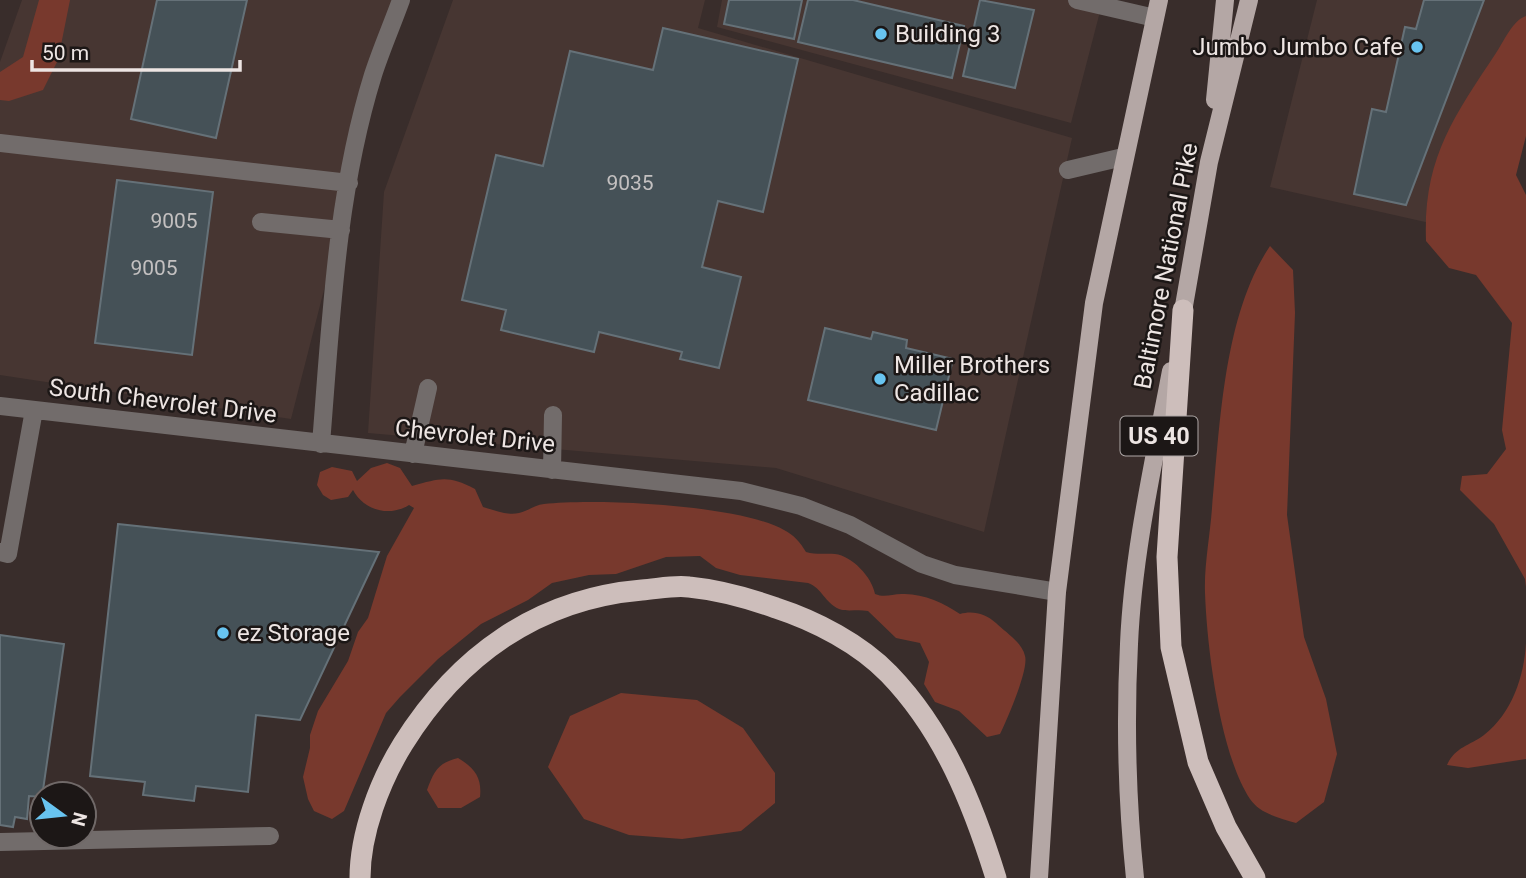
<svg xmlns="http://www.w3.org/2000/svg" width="1526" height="878" viewBox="0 0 1526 878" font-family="Roboto,sans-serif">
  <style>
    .built { fill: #473632 }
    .green { fill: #78392d }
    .building { fill: #455157; stroke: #657178; stroke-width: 2 }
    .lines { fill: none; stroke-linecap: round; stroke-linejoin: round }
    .minor { stroke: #726c6b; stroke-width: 18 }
    .major { stroke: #b4a7a5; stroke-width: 18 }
    .highway { stroke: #cdbebb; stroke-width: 21 }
    .poi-dot { fill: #68c4f0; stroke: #1c1716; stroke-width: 2.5 }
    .labels { text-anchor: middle; stroke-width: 5; stroke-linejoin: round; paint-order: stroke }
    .number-label { font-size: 21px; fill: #c3c0c0 }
    .shield { fill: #1c1716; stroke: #aea7a6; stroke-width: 2 }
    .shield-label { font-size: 23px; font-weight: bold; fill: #ede5e3 }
    .poi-label { font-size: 24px; fill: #ede5e3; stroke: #1c1716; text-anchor: start }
    .street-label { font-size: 24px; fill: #ede5e3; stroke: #1c1716 }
  </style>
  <rect width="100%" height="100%" fill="#392d2b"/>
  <!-- built -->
  <path class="built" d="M22,0H398L291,419L0,375V62Z
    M453,0H705L698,28L1072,138L984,532L776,468L368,433L384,192Z
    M722,0H1103L1071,123L717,27Z
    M1317,0H1526V43L1443,226L1270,187Z"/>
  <!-- green -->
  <path class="green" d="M39,0H70L58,60L43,90L9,101L0,100V72L23,57Z
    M1526,16V136L1516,175L1526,195V587L1525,579L1494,524L1460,490L1462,476L1487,474L1506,449L1502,430L1512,323L1476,275L1449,268L1426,241C1423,159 1453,118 1496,53C1504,41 1513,20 1526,16Z
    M1270,246L1293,270L1295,313L1287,515L1304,637L1326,699L1337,754L1324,802L1296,823C1280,818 1260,814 1250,799C1220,754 1207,648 1205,593C1204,565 1210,536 1212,508C1220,426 1223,316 1270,246Z
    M387,463L400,468L412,486C441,478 448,475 475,489L483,507C494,510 508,516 519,513C528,511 535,505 544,504C596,498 741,505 784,530C794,535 800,542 806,552C817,555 825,553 835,554C852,556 872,577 875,594C885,598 891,594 902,594C922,593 944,603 960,614C973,610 986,614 996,623C1005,632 1022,642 1025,656C1029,669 1007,720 1000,734L987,737L959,711L935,702L924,684L929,662L920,643L896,638L868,611C858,609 847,612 839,609C825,603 822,588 808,583L740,575L716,568L700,556L666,557L616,574L589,575L552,583L528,600L481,624L438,659L400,697L386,713L344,811L332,819L314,811L308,799L303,777L310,748V735L318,711L348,661L358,632L368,618L387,556L414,508L409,505C390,517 364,511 353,490L348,497L331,500L323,495L317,485L320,472L332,467L352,471L357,481L371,468Z
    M1526,643V759L1468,768L1447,765C1455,747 1469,746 1484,735C1512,713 1524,677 1526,643Z
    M621,693L697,700L743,728L775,773V803L741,831L682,839L629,835L584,819L548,767L570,716Z
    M458,758C475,768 482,778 480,797L461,808H438L427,790C434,771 438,763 458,758Z"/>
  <!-- building -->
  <path class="building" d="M157,0H247L216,138L131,119Z
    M729,0H802L794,39L724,24Z
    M808,0H853L964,26L952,78L798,42Z
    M980,0L1034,10L1015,88L963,76Z
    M1424,0H1484L1406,205L1354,194L1372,109L1386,112L1405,27L1416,29Z
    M663,28L798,59L763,212L718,201L702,267L741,277L719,368L680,359L682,352L599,332L594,352L501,330L506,310L462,300L496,155L543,166L570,51L653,70Z
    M117,180L213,192L192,355L95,343Z
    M825,328L871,339L873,332L907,340L906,348L953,359L936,430L808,400Z
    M118,524L379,552L300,720L256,715L248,792L196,786L194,801L143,795L145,782L90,776Z
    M0,635L64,644L42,797L29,796L27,819L15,817L13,827L0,825Z"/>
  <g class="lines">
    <!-- minor -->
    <path class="minor" d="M1077,0L1155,18
      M0,143L349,183
      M1068,170L1123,157
      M261,222L341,230
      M0,406L741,491L801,506L850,525L922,564L955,575L1057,592
      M321,444C331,321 336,194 373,75C381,50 392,25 401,0
      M413,454L428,388
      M552,470L553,415
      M0,552L8,554L34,410
      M0,842L270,836"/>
    <!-- major -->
    <path class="major" d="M1215,100L1225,0
      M1181,323L1209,162L1249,0
      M1039,878L1057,592L1094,303L1159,0
      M1135,878C1127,801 1125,722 1129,644C1133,552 1154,461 1171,371"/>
    <!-- highway -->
    <path class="highway" d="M1183,310L1167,557L1171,647L1198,762L1226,827L1255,878
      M360,878C360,833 380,781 403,744C458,656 537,599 642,590C657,589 674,585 689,587C719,590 748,598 776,608C816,621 860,644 889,674C944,731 973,804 996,878"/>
  </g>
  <!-- markers -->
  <g class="poi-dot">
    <circle cx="881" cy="34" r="7"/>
    <circle cx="1417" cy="47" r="7"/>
    <circle cx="880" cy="379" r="7"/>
    <circle cx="223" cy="633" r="7"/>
  </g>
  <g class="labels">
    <!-- number labels -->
    <g class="number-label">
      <text x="630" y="190">9035</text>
      <text x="174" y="228">9005</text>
      <text x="154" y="275">9005</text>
    </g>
    <!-- shield labels -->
    <rect class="shield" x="1120.5" y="416.5" width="77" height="39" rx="5"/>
    <g class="shield-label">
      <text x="1159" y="444">US 40</text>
    </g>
    <!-- poi labels -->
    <g class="poi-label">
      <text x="895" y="42">Building 3</text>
      <text x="1403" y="55" text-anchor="end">Jumbo Jumbo Cafe</text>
      <text x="894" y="373">Miller Brothers<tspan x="894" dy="28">Cadillac</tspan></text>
      <text x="237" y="641">ez Storage</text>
    </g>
    <!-- street labels -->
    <g class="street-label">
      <text transform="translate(1166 266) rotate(-79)" y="8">Baltimore National Pike</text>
      <text transform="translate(163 401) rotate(7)" y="8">South Chevrolet Drive</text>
      <text transform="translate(475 436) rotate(6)" y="8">Chevrolet Drive</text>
    </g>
  </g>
  <!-- north arrow -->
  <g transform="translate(63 815) rotate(105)"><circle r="33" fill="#1c1716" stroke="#706968" stroke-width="2"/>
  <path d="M0-5L12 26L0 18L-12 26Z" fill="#68c4f0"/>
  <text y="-10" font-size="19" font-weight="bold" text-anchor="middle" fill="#ede5e3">N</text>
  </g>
  <!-- scale -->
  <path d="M32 60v10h208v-10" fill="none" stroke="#ede5e3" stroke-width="3.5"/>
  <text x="42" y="60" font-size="21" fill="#ede5e3" stroke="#1c1716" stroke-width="5" paint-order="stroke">50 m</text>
</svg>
